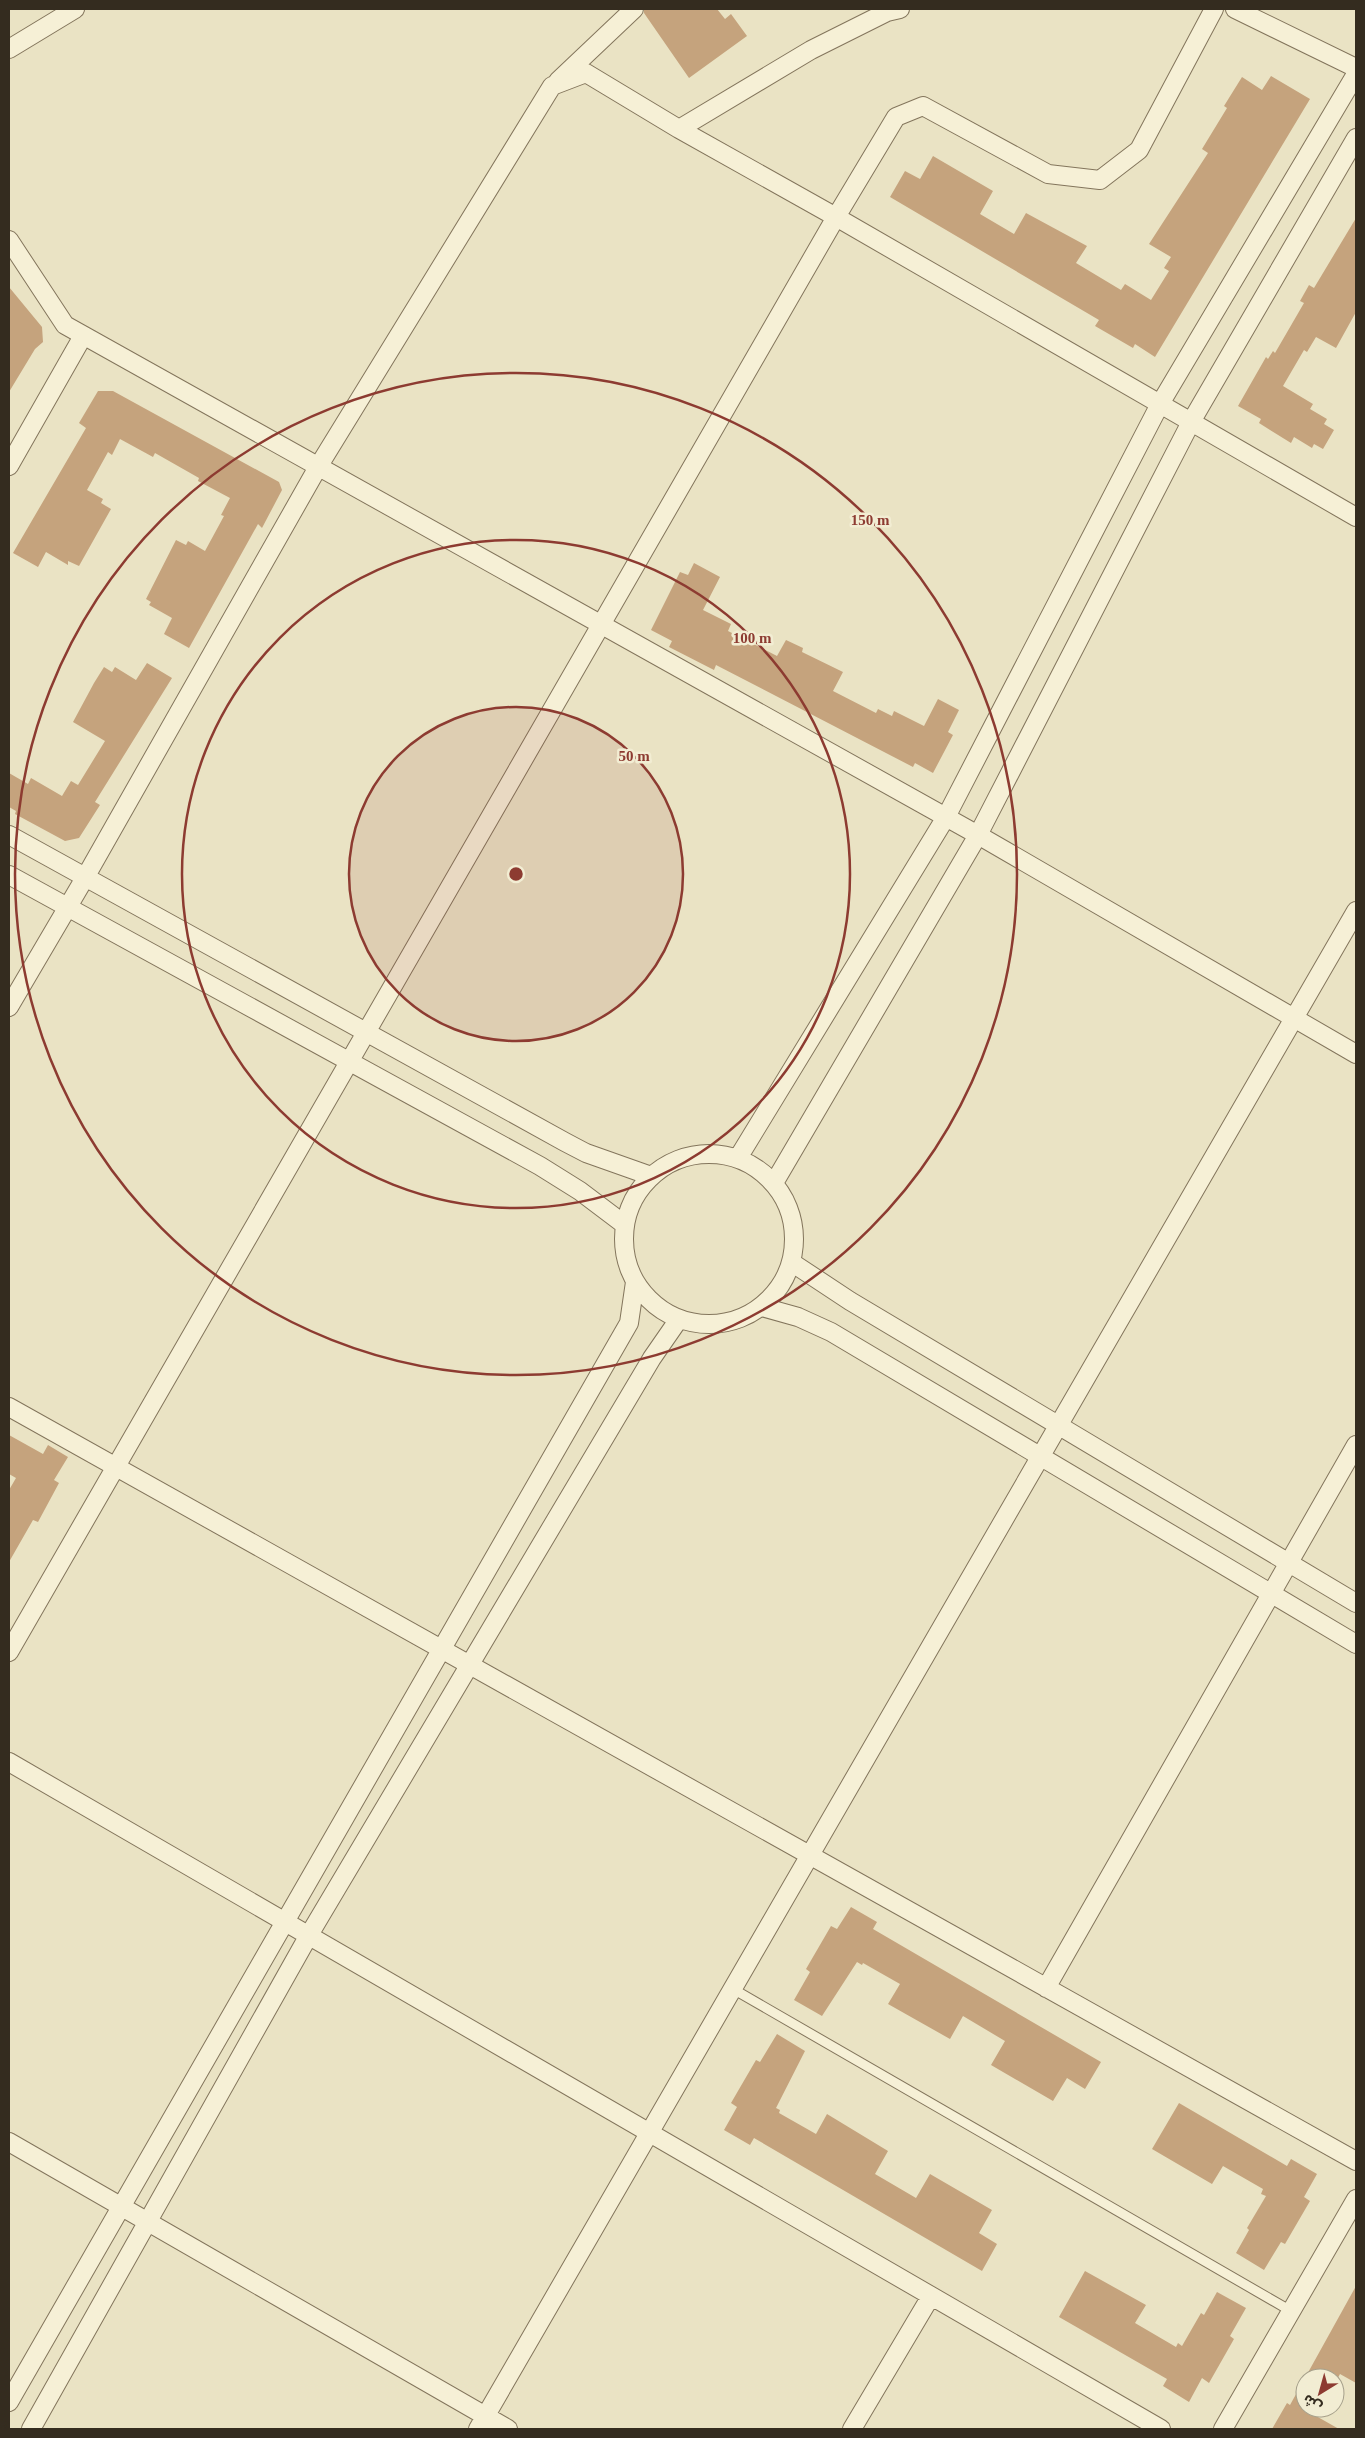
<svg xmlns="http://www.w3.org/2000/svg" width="1365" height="2438" viewBox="0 0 1365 2438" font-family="'Times New Roman','Noto Sans Arabic',serif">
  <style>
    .building { fill: #c5a37d }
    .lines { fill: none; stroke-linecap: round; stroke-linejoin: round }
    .lane-casing { stroke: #83755c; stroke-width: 11 }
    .street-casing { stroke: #83755c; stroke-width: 20 }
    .lane { stroke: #f6f0d6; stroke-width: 9 }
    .street { stroke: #f6f0d6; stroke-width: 18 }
    .ring { fill: none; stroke: #8d3b31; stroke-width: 2.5 }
    .centre { fill: #8d3b31; stroke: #f2edd3; stroke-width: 2.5 }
    .ring-label { font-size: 15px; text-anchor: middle; font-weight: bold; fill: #8d3b31; stroke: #f2edd3; stroke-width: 5; stroke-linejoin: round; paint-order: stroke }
  </style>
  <rect width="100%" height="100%" fill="#eae3c4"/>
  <!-- building -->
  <path class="building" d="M644,9H717L725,19L731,14L747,36L689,78L644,13Z
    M1271,76L1310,99L1155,357L1135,344L1133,348L1095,326L1099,320L890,197L905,171L920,179L933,156L993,191L980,214L1014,234L1026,213L1087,246L1076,263L1121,290L1125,284L1151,300L1169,271L1164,268L1171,257L1149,244L1208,153L1202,149L1227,108L1224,106L1242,77L1262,90Z
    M1356,218V312L1336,348L1316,337L1307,352L1304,350L1283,386L1313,404L1310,409L1327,419L1324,424L1334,430L1323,449L1314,444L1312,448L1294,437L1291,443L1259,423L1261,419L1238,406L1266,357L1268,359L1273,351L1275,353L1304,303L1300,301L1309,285L1314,288Z
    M9,287L42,327L43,342L35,349L9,392Z
    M98,391H113L279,482L282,490L262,528L258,524L189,648L164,634L172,618L149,605L151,602L146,599L176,540L186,545L188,541L205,551L224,516L221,515L230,498L198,481L199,478L155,453L153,457L120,439L112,455L108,452L87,490L103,499L101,503L111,509L79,566L68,561V565L46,552L38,567L13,553L86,428L79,423Z
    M694,563L720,577L703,610L731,624L728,631L777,656L786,640L803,648L802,652L843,672L833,691L876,713L878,709L892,716L894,711L924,726L938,699L959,710L948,732L953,735L933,773L915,763L913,767L716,665L714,670L669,647L672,641L651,630L680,572L688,575Z
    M147,663L172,678L95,802L100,805L79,838L65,841L15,814L16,811L9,807V773L28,784L31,778L62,796L71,781L78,785L105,741L73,722L94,683L104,667L112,672L115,667L136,680Z
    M9,1435L43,1454L48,1445L68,1457L54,1480L59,1483L38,1522L33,1520L9,1562V1490L16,1478L9,1474Z
    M851,1907L877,1922L873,1929L1101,2062L1085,2089L1067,2078L1053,2101L991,2065L1005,2041L963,2016L950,2039L888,2004L900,1984L863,1963L862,1965L857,1962L822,2016L794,2000L810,1972L806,1969L831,1926L837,1929Z
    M777,2034L805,2051L776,2108L780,2110L779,2113L816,2134L827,2114L888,2151L875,2174L916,2198L930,2174L992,2210L979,2233L997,2244L982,2271L754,2138L750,2145L724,2130L737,2107L731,2103L756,2060L760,2062Z
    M1179,2103L1287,2166L1291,2159L1317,2174L1304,2197L1310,2201L1285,2244L1281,2242L1264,2270L1236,2253L1249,2230L1247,2228L1266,2196L1261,2194L1263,2189L1223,2166L1212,2184L1152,2149Z
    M1085,2271L1146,2305L1135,2323L1176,2347L1178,2343L1182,2346L1201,2313L1204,2315L1217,2292L1246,2308L1230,2336L1234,2339L1209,2383L1202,2378L1189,2402L1163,2386L1167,2379L1059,2317Z
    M1356,2286V2383L1340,2374L1335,2383V2378H1305Z
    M1305,2378V2408H1321L1316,2416L1339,2429H1272L1287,2403L1290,2405Z"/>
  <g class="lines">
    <!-- lane casing -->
    <g class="lane-casing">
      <path id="lane" d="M733,1989L1291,2311"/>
    </g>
    <!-- street casing -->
    <g class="street-casing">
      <path id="street" d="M1235,9L1356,68
        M9,49L75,9
        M558,81L634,9
        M679,129L811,50L887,12L900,9
        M9,240L65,325L978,835L1356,1054
        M9,466L83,336
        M9,835L565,1142L586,1153L651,1176
        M9,875L540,1166L580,1191L625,1225
        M9,1007L86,876L318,467L552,86L586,73L679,129L836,217L1356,517
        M624 1239a85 85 0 1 1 170 0a85 85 0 1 1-170 0Z
        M738,1158L946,817L1160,404L1356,74
        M774,1183L978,835L1191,422L1356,138
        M791,1262L850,1301L1356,1603
        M762,1307L798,1317L831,1332L1356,1644
        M9,1407L1356,2161
        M9,1652L836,217L896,117L923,106L1048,174L1100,180L1139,150L1214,9
        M9,1762L1161,2429
        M1046,1988L1356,1445
        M9,2142L508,2429
        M9,2402L629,1323L635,1282
        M31,2429L309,1935L652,1358L679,1319
        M478,2429L1356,911
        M852,2429L931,2296
        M1223,2429L1356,2199"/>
    </g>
    <!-- lane -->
    <use href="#lane" class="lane"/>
    <!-- street -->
    <use href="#street" class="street"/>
  </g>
  <!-- distance rings -->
  <circle cx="516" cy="874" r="167" fill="#8d3b31" fill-opacity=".12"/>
  <g class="ring">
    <circle cx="516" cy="874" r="167"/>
    <circle cx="516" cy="874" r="334"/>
    <circle cx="516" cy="874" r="501"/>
  </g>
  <circle cx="516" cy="874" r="8" class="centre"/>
  <g class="ring-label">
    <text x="870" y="525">150 m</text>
    <text x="752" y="643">100 m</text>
    <text x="634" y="761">50 m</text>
  </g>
  <!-- border -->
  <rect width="1365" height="2438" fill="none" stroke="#342c1f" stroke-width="20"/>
  <!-- north arrow -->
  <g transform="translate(1320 2393) rotate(217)"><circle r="24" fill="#f2edd3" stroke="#a6a08b"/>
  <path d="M0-4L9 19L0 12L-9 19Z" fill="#8d3b31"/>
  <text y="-8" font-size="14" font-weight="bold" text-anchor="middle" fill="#342c1f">ش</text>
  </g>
</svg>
